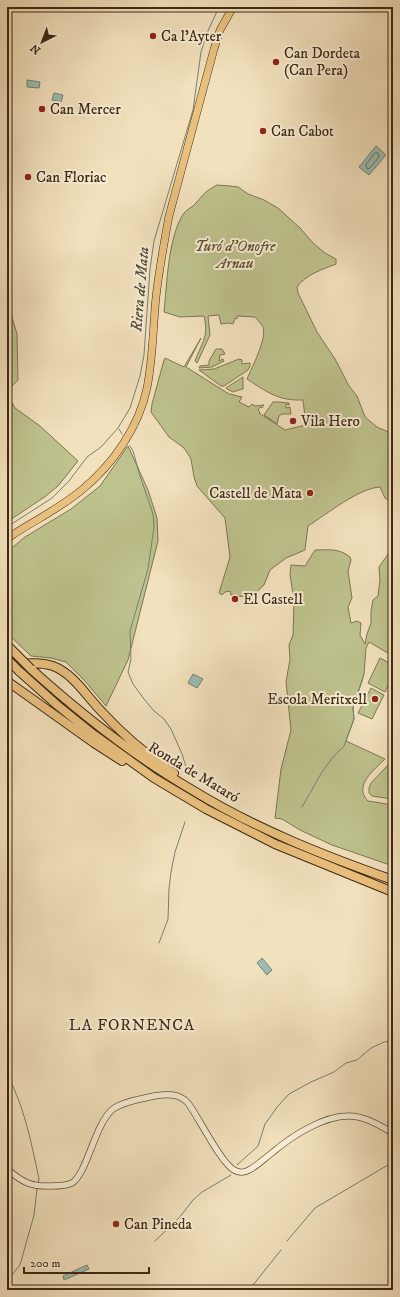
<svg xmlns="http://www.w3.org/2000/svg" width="400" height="1297" viewBox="0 0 400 1297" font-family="'IM FELL DW Pica',serif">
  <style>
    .green { fill: #bec28e; stroke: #7e7650 }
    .water { fill: #9bbdb2; stroke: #758272 }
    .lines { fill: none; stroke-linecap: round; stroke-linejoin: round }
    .shore { stroke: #6c7362; stroke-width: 1 }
    .stream { stroke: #758272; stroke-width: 1 }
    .tertiary-casing { stroke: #6a573e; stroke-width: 7 }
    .primary-casing { stroke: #3d2913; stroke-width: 8 }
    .motorway-casing { stroke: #3d2913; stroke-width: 10 }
    .tertiary { stroke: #f7ecd4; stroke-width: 5.5 }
    .primary { stroke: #e9c07e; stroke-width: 7 }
    .motorway { stroke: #e9c07e; stroke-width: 8 }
    .motorway-bridge-casing { stroke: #3d2913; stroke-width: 10; stroke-linecap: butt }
    .motorway-bridge { stroke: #e9c07e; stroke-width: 8 }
    .poi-dot { fill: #8f2418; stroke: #f7ecd4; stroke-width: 1.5 }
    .labels { text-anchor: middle; stroke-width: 4; stroke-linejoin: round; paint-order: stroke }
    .poi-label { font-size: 15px; fill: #3d2913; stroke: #f7ecd4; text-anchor: start }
    .park-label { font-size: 15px; font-style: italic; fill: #5d4f32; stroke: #f7ecd4 }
    .street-label { font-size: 15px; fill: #3d2913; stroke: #f7ecd4 }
    .water-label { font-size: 16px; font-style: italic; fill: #544e3b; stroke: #f7ecd4 }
    .neighbourhood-label { font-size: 16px; letter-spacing: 1px; fill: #3d2913; stroke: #f7ecd4 }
  </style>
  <rect width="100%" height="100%" fill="#f2e1bd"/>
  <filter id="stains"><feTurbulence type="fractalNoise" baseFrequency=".005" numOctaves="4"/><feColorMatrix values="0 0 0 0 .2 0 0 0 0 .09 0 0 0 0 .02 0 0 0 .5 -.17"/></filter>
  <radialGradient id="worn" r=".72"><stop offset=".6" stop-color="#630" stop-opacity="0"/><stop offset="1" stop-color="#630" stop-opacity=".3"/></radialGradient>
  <!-- green -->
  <path class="green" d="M217,185L230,186L238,187L248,194L264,200L278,208L300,228L313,243L325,253L336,259V264C323,269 305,275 297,287L298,293L317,332L335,359L349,386L357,396L365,417L377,427L393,434V506L392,503L385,498L380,487C359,488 327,514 308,526L305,550L286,558L270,570L264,585L253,595L235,597L234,595H231L230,591L225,592L222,595L219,593L230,557L225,518L197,486L194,477L191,459L188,454L184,448L169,437L151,412L152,404L164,360L165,358L184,367L201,338L186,367L229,394L242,397L239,402L249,407L252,404L255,406L264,405L262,408L260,407L258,410L260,412L259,413L285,430L306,425L303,400C278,401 267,392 247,379C252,367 267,339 263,327C261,324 258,320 255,317L237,316V319L235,318L233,324L229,323L221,324L219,315L208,316L210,335L197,363L195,361C202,342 209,337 204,316L180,317L164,312C167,284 168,236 184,213C187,209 193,207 196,203C205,193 204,192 217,185Z
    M7,306L9,307L17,334L18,380L7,391Z
    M216,349H222L225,354L220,355L219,361L223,359L224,361L212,367L199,368L200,366L209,365V361Z
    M239,359L242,360V364L250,363V366L248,370L224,386H221L199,370L214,369Z
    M243,377V389H242L233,392L227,389L226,388Z
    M7,394L15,408L40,426L78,461L58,486L46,496L7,522Z
    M273,402H279L289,403V405L286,404V408L290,407L291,414H282L279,416L277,424L264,415Z
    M128,446L148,490L157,518L158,541L128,660L106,706L84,680L66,662L51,658L31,656L7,633V552L25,537L71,509L100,486Z
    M393,547V656L369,642L366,648L364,674L353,708L354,719L346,741L385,759C374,770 353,786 368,801L393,805V866L332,845L300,830L282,819L275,818L281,769L291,730L286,682L290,659L289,645L293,635L294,600L290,575L291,565L305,566L315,550C329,550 339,548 350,557L351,560L348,571L352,598L348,607L351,623L357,621L361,623L360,635L365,644L367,634L371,623V611L373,600L378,596L380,580L379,567Z
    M380,658L393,665V675L385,692L368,683Z
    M371,688L384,695L372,719L358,713Z
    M389,764L393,766L392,799L372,796L369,793V788L371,783Z"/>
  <!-- water -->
  <path class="water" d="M27,80L40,82L39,88L27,87Z
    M54,93L63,95L61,102L52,100Z
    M376,146L386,155L369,175L359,167Z
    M193,674L203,679L197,688L188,683Z
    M262,958L272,970L267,975L257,963Z
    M87,1265L89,1269L64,1280L63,1276Z"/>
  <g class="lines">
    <!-- shore -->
    <path class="shore" d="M375,153H378L379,157L370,168L367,169L366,165Z"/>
    <!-- stream -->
    <path class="stream" d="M119,429L122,434
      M130,446L133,451L140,476L153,514L154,527L148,569L130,631L131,659L128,672L133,684L144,699L154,711L164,719L171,729L182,754L187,770
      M7,527L52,498L69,481L87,457L101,447L118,428L130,408L140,376L144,355L150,269L154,241L193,110L201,52L207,33L219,7
      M302,807L322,772L333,757L344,746L354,719L353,708L363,678
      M159,943L168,919L169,889L171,872L175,852L185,822
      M7,1074C25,1108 31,1142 39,1179L38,1184
      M237,1165L258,1146L265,1124L278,1106L289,1094L311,1082L334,1072L346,1063L357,1060L371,1048L384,1042L393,1041
      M155,1241L179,1218L193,1200L202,1192L231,1175
      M287,1241L315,1208L393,1162
      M7,1281L20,1265L34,1215L37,1189
      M249,1290L281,1250"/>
    <!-- tertiary casing -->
    <g class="tertiary-casing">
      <path id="tertiary" d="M7,1169C22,1182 31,1187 51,1186C58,1186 66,1186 72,1183C87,1174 95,1123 113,1109C124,1101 142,1099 154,1096C167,1094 179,1093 188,1103C199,1118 221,1163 234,1170C239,1173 244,1173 249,1170C257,1166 265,1158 273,1152C292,1136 323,1116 348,1116C365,1116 379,1125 393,1133"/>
    </g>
    <!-- primary casing -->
    <g class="primary-casing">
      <path id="primary" d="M7,539L14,534C37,519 62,507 83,489C113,464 139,427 147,388C153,358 153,327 156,297C159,270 164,243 169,216L214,49L220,30L233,7"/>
    </g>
    <!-- motorway casing -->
    <g class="motorway-casing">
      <path id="motorway" d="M8,664C23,664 39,661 53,666C74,674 87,697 102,712C123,735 148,756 174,773
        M31,669C82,715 135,757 194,791C256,829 325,856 393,880
        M19,671L57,705L93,734L154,778L206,809L275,844L393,892
        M7,681L94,743L122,761"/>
    </g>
    <!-- tertiary -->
    <use href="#tertiary" class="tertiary"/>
    <!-- primary -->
    <use href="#primary" class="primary"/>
    <!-- motorway -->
    <use href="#motorway" class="motorway"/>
    <!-- motorway-bridge casing -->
    <g class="motorway-bridge-casing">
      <path id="motorway-bridge" d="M7,645L31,669
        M7,659L19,671"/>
    </g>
    <!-- motorway-bridge -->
    <use href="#motorway-bridge" class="motorway-bridge"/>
  </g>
  <!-- markers -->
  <g class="poi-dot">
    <circle cx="153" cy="36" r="4"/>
    <circle cx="276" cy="62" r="4"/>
    <circle cx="42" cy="109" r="4"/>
    <circle cx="263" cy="131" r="4"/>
    <circle cx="28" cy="177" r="4"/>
    <circle cx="293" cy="421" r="4"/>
    <circle cx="310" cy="493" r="4"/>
    <circle cx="235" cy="599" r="4"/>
    <circle cx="375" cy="699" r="4"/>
    <circle cx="116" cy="1224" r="4"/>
  </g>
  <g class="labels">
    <!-- poi labels -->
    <g class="poi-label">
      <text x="161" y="41">Ca l'Ayter</text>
      <text x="284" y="58">Can Dordeta<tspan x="284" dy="17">(Can Pera)</tspan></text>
      <text x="50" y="114">Can Mercer</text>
      <text x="271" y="136">Can Cabot</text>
      <text x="36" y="182">Can Floriac</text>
      <text x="301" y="426">Vila Hero</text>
      <text x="302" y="498" text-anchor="end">Castell de Mata</text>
      <text x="243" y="604">El Castell</text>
      <text x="367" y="704" text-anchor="end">Escola Meritxell</text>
      <text x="124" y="1229">Can Pineda</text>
    </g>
    <!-- park labels -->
    <g class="park-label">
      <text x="235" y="251">Turó d'Onofre<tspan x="235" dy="17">Arnau</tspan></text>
    </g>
    <!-- street labels -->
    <g class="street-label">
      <text transform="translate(194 772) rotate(31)" y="5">Ronda de Mataró</text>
    </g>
    <!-- water labels -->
    <g class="water-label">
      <text transform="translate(139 289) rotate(-85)" y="6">Riera de Mata</text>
    </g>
    <!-- neighbourhood labels -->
    <g class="neighbourhood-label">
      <text x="132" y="1030">LA FORNENCA</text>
    </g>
  </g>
  <!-- margin -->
  <rect width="400" height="1297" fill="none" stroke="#f2e1bd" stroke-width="24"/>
  <rect x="8" y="8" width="384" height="1281" fill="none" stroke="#3d2913" stroke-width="2"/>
  <rect x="12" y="12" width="376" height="1273" fill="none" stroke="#3d2913"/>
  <!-- north arrow -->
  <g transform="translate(42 42) rotate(222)" stroke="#f7ecd4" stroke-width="3" paint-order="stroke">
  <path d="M0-3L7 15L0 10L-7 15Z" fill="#3d2913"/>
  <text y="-6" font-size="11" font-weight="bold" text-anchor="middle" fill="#3d2913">N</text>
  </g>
  <!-- scale -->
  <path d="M24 1267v6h125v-6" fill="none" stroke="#3d2913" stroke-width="2"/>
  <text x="30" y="1267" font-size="12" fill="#3d2913" stroke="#f7ecd4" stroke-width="3" paint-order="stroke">200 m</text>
  <rect width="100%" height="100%" filter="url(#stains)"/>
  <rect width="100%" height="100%" fill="url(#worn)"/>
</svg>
